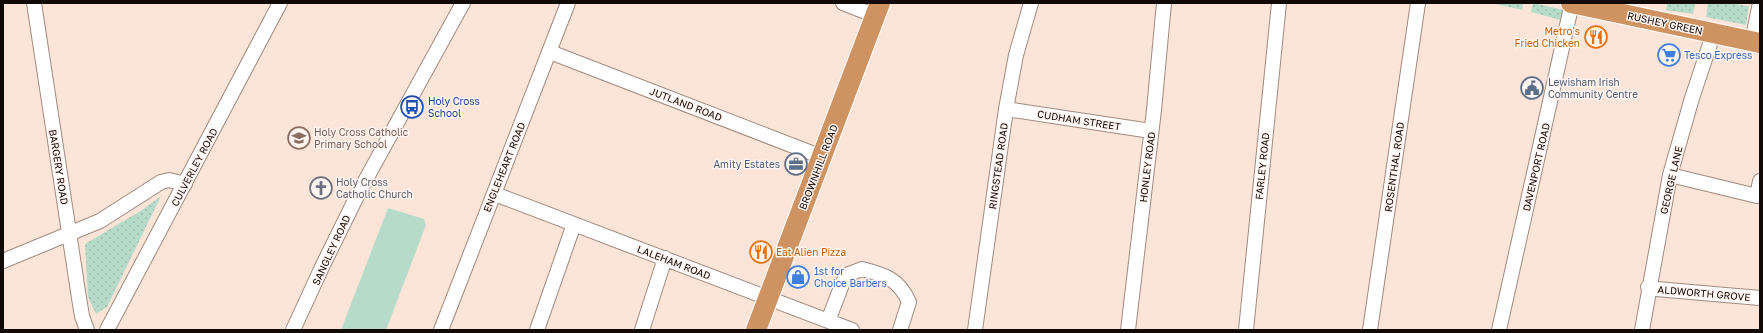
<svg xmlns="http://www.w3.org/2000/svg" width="1763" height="333" viewBox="0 0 1763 333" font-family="'Golos Text',sans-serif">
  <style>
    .grass { fill: url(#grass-dots) }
    .garden { fill: #b7dbc9 }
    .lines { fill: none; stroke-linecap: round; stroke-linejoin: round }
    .minor-casing { stroke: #a08a7f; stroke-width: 16 }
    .highway-casing { stroke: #fff; stroke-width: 22 }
    .minor { stroke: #fff; stroke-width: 14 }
    .highway { stroke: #cf9361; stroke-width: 20 }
    .labels { text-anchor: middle; stroke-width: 3; stroke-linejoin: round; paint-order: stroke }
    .street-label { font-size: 10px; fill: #110906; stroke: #fff4f0 }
    .food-label { font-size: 10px; fill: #c56008; stroke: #fff4f0; text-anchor: end }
    .shop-label { font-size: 10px; fill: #366cbe; stroke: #fff4f0; text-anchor: start }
    .service-label { font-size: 10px; fill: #4e5e75; stroke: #fff4f0; text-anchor: start }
    .transit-label { font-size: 10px; fill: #164399; stroke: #fff4f0; text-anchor: start }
    .education-label { font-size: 10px; fill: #785e54; stroke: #fff4f0; text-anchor: start }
    .worship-label { font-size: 10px; fill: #5b616d; stroke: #fff4f0; text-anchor: start }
  </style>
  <defs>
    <pattern id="grass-dots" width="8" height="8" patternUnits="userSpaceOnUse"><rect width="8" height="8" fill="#b7dbc9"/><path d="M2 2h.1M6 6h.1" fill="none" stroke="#9cbbab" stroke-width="1.8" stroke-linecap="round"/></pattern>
  </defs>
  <rect width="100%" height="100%" fill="#fde4d8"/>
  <!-- grass -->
  <path class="grass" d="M1491,3H1523L1522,10Z
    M1533,3L1564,10L1561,20L1531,12Z
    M1667,3H1695L1693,14L1666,10Z
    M1708,3H1728L1749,6L1746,25L1706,17Z
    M161,196L107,307L96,314L88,297L85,244L142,210Z"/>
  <!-- garden -->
  <path class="garden" d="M388,208L424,219L426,225L386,330H341Z"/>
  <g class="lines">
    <!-- minor casing -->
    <g class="minor-casing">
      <path id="minor" d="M34,3L79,298L82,316L87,330
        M843,3L876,16
        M1752,42L1760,3
        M550,52L822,157
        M1006,109L1151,131
        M1670,175L1757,196L1760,181
        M495,194L852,330
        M3,261L100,221L161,182L169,180L185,184
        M1648,287L1656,289L1760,298
        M828,321L843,282L849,274L862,269C885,275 899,279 909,302L900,330
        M107,330L280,3
        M293,330L322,267L359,192L463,3
        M441,330L568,3
        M537,330L574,224
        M642,330L665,258
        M975,330L1006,109L1016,55L1031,3
        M1128,330L1154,110L1164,3
        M1246,330L1279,3
        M1370,330L1418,3
        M1499,330L1572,3
        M1642,330L1670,175L1692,98L1710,44L1712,33"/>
    </g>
    <!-- highway casing -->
    <g class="highway-casing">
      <path id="highway" d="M1571,3L1760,43
        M756,330L880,3"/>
    </g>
    <!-- minor -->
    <use href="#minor" class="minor"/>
    <!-- highway -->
    <use href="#highway" class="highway"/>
  </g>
  <!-- icons -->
  <defs>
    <g id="restaurant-ring" transform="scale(1.15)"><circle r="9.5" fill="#fff4f0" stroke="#e8710a" stroke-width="1.5"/><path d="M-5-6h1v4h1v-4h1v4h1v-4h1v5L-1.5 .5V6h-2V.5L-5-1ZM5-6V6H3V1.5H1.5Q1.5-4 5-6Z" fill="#e8710a"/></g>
    <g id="supermarket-ring" transform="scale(1.15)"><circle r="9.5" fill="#fff4f0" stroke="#3f7fe0" stroke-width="1.5"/><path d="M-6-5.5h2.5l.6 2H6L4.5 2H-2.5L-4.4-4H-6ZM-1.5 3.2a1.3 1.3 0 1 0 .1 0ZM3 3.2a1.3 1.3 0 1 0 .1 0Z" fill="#3f7fe0"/></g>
    <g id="civic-ring" transform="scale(1.15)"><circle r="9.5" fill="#fff4f0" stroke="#5c6f8a" stroke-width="1.5"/><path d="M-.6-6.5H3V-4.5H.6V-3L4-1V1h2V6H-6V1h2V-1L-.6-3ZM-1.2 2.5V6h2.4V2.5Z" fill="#5c6f8a"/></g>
    <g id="bus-ring" transform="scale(1.15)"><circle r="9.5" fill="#fff4f0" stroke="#1a4fb4" stroke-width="1.5"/><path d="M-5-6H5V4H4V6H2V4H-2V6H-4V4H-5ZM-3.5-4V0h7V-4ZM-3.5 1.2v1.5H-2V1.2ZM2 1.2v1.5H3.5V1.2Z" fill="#1a4fb4"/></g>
    <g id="school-ring" transform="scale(1.15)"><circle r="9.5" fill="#fff4f0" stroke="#8d6e63" stroke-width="1.5"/><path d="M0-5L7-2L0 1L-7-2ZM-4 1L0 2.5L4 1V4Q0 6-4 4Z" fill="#8d6e63"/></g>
    <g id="office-ring" transform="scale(1.15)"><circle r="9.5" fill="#fff4f0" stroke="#5c6f8a" stroke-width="1.5"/><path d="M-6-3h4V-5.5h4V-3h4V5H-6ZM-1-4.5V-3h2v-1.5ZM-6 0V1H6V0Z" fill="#5c6f8a"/></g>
    <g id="church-ring" transform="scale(1.15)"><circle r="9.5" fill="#fff4f0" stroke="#6b7280" stroke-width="1.5"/><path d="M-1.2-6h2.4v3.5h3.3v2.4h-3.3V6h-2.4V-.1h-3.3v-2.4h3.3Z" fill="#6b7280"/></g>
    <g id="shop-ring" transform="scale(1.15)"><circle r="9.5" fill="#fff4f0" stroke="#3f7fe0" stroke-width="1.5"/><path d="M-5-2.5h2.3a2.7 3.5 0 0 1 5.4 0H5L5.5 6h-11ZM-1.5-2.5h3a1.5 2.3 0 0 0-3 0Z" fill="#3f7fe0"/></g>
  </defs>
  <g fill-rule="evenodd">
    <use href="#restaurant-ring" x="1596" y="37"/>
    <use href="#supermarket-ring" x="1669" y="55"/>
    <use href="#civic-ring" x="1532" y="88"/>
    <use href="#bus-ring" x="412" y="107"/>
    <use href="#school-ring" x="299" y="138"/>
    <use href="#office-ring" x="796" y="164"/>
    <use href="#church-ring" x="321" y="188"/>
    <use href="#restaurant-ring" x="761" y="252"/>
    <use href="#shop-ring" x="798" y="277"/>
  </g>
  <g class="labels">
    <!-- street labels -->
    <g class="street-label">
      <text transform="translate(1665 23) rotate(12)" y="4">RUSHEY GREEN</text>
      <text transform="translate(686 104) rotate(21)" y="4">JUTLAND ROAD</text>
      <text transform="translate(1079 120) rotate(9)" y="4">CUDHAM STREET</text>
      <text transform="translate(998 166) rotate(-82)" y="4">RINGSTEAD ROAD</text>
      <text transform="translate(1262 166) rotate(-84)" y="4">FARLEY ROAD</text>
      <text transform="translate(59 167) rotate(81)" y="4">BARGERY ROAD</text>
      <text transform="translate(194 167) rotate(-62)" y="4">CULVERLEY ROAD</text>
      <text transform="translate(504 167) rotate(-68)" y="4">ENGLEHEART ROAD</text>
      <text transform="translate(818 167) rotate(-69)" y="4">BROWNHILL ROAD</text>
      <text transform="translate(1147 167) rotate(-83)" y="4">HONLEY ROAD</text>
      <text transform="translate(1394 167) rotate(-82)" y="4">ROSENTHAL ROAD</text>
      <text transform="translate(1536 167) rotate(-77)" y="4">DAVENPORT ROAD</text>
      <text transform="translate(1671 180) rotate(-77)" y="4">GEORGE LANE</text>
      <text transform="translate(331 250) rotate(-65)" y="4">SANGLEY ROAD</text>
      <text transform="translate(674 262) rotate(21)" y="4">LALEHAM ROAD</text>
      <text transform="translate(1704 293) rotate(5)" y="4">ALDWORTH GROVE</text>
    </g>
    <!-- food labels -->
    <g class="food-label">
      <text x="1580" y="35">Metro's<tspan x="1580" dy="12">Fried Chicken</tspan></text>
      <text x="776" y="256" text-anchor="start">Eat Alien Pizza</text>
    </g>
    <!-- shop labels -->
    <g class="shop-label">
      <text x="1684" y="59">Tesco Express</text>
      <text x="814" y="275">1st for<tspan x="814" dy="12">Choice Barbers</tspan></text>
    </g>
    <!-- service labels -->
    <g class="service-label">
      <text x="1548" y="86">Lewisham Irish<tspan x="1548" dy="12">Community Centre</tspan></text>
      <text x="780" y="168" text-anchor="end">Amity Estates</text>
    </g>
    <!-- transit labels -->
    <g class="transit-label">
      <text x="428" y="105">Holy Cross<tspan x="428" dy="12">School</tspan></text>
    </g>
    <!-- education labels -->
    <g class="education-label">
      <text x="314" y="136">Holy Cross Catholic<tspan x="314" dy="12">Primary School</tspan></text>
    </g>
    <!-- worship labels -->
    <g class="worship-label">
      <text x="336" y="186">Holy Cross<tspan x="336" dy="12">Catholic Church</tspan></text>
    </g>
  </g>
  <!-- border -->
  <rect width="1763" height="333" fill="none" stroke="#110906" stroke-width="8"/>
</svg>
